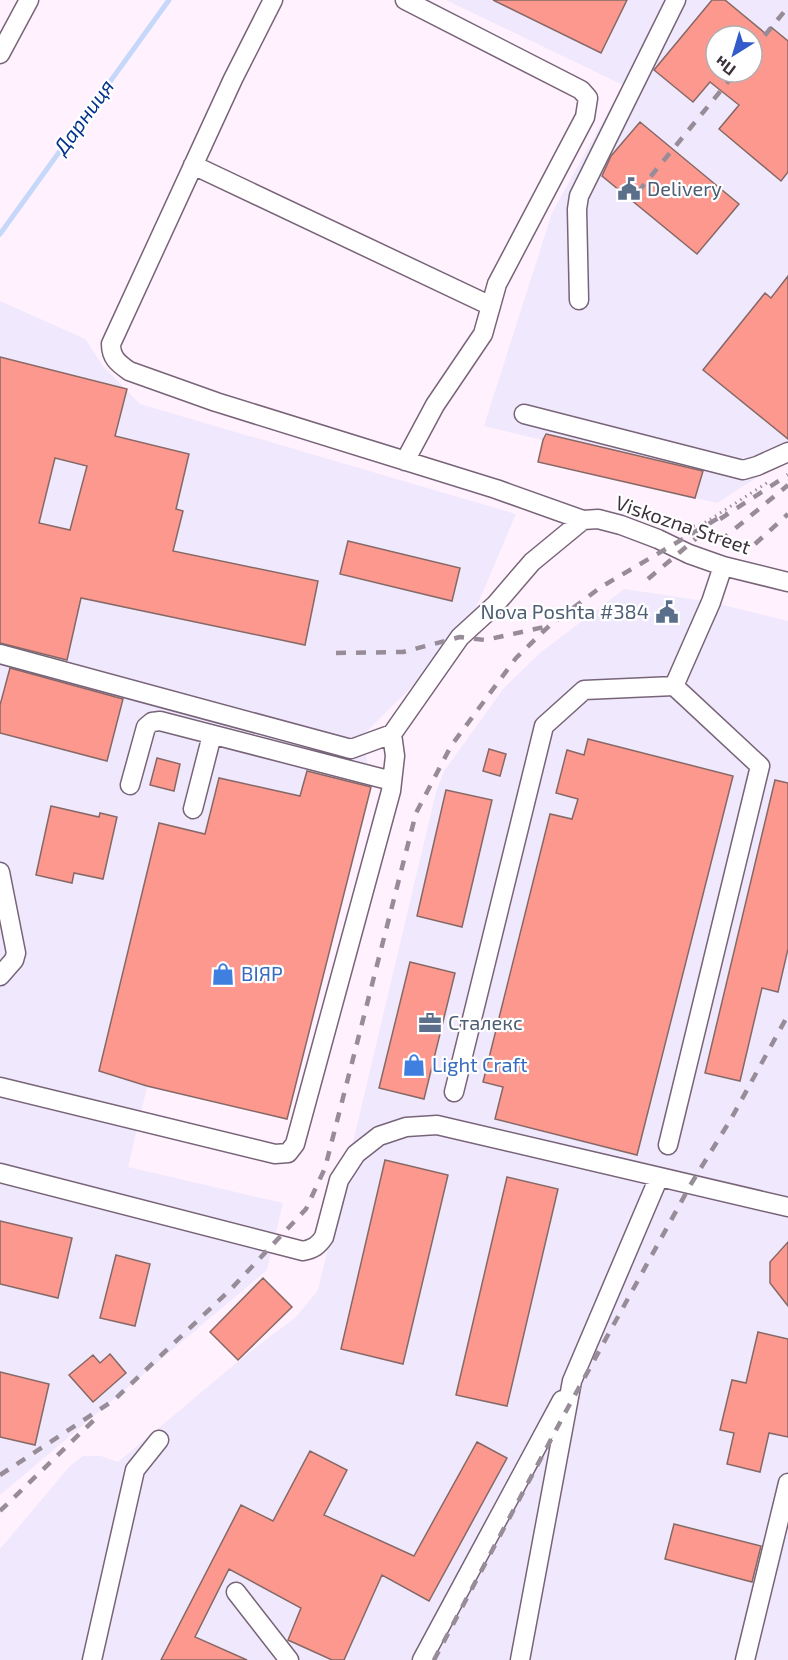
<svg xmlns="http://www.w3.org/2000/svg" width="788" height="1660" viewBox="0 0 788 1660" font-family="'Exo 2',sans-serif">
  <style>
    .industrial { fill: #f0e8fd; fill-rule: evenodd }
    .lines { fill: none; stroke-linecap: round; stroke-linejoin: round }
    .stream { stroke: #c6d8f9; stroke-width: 5 }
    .building { fill: #fd988f; stroke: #866966; stroke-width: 1.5; fill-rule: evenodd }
    .minor-casing { stroke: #786478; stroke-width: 21 }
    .path { stroke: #998e99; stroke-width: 3; stroke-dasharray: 1.5 4.5; stroke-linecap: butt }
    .minor { stroke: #fff; stroke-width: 18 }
    .rail { stroke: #978c97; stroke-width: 4.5; stroke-dasharray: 10 10; stroke-linecap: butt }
    .labels { text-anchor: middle; stroke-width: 4.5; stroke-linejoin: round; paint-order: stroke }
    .service-label { font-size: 20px; fill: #4e5e75; stroke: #fff; text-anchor: start }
    .street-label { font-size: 20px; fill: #3b323b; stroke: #fff }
    .shop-label { font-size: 20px; fill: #366cbe; stroke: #fff; text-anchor: start }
    .water-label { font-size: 21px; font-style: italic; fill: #05348c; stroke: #fff }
  </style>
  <rect width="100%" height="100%" fill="#fff1fe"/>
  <!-- industrial -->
  <path class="industrial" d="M446,0H788V458L717,503L538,462L542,440L484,426L552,213L623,85ZM716,36H752V72H716Z
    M0,301L85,339L103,366L140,404L516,514L465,634L362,736L372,786L287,1119L147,1087L128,1167L283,1203L267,1270L0,1495Z
    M624,589L711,602L788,621V1660H0V1549L69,1467L83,1456H101L118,1462L247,1354L296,1317L318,1290L436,792L444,771L504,688L540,653Z"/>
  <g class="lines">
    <!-- stream -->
    <path class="stream" d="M0,234L169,0"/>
  </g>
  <!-- building -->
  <path class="building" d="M493,0H627L601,53Z
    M712,0H725L766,34L771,27L788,41V172L781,181L719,129L739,105L710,82L693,102L654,70ZM716,36H752V72H716Z
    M640,122L739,204L697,254L602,176L611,156Z
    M788,276V439L703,370L765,293L771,298Z
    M0,357L127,389L115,436L189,454L176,509L183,511L173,551L318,581L305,645L81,598L67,660L0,643ZM55,458L87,466L70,530L39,523Z
    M546,434L703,471L695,498L538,462L543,440Z
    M348,541L460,568L452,601L340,574Z
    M10,668L123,699L107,761L0,733V705Z
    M588,739L733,776L637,1155L495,1119L503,1087L483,1082L550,814L572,819L578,799L556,793L567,750L584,755Z
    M489,749L506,754L500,776L483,771Z
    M157,758L180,764L174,791L150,785Z
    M307,771L371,787L287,1119L147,1086L99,1071L159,823L205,834L219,778L300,796Z
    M775,780L788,783V949L778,992L762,988L740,1081L705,1073Z
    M446,790L492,800L462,927L417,916Z
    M51,806L99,817L100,813L117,817L103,879L74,873L72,883L36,875Z
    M410,962L455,973L424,1099L379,1088Z
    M385,1160L448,1175L403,1364L341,1349Z
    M507,1177L558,1189L507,1406L456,1395Z
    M0,1221L72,1238L58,1298L0,1284Z
    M788,1242V1306L770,1283V1262Z
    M116,1255L150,1264L135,1326L100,1318Z
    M263,1278L292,1307L238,1360L210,1332Z
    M758,1332L788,1339V1437L769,1433L760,1472L727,1464L734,1433L720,1430L732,1380L746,1383Z
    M110,1354L126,1373L93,1402L69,1375L93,1355L100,1363Z
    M0,1372L49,1384L35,1445L0,1437Z
    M477,1442L507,1458L429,1601L382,1575L344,1660H332L288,1640L301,1608L229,1569L195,1637L247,1660H161L241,1505L273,1521L310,1451L347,1470L324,1515L414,1556Z
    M674,1524L761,1546L752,1582L665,1559Z"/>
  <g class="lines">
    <!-- minor casing -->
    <g class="minor-casing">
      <path id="minor" d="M273,0L233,79L111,344C111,358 118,363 129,371L216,402L496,489L583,520L598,519L621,525L658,539L689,554L723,566L788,582
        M0,54L29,0
        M193,165L491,306
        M579,300L577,209L579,196L676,0
        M524,414L743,470L757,466L788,452
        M405,461L435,405L483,334L497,284L585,117L588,98L581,90L405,0
        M0,654L351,749L392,734
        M130,785L146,727L152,722L160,721L392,781
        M193,809L212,735
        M0,872L16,953L14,960L0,976
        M0,1087L275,1154L288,1153L295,1144L391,791L395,756L392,734L460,637L495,605L532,562L583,520
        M454,1092L544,726L584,690L674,686L711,602L723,566
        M668,1145L760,766L674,686
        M0,1173L303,1251C313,1249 318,1246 324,1237L339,1180L356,1154L379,1136L406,1127L437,1125L788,1207
        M236,1592L289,1660
        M92,1660L135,1470L159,1440
        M422,1660L562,1400
        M520,1660L572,1381L659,1177
        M745,1660L788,1483"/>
    </g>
    <!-- path -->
    <path class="path" d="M682,530L706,522L770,481"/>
    <!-- minor -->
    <use href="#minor" class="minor"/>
    <!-- rail -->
    <path class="rail" d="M752,51L788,7
      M638,192L736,72
      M720,519L788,475
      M720,541L788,485
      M755,544L788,514
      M648,579L699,536
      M336,653L403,652L460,637L485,640L549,626
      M0,1475L114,1400L232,1288L306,1209L325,1168L416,813L451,746L516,658L549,626L601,587L727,513
      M0,1511L95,1419
      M434,1660L565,1413L691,1184L731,1119L788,1015"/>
  </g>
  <!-- icons -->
  <defs>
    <g id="civic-bare" transform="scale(1.8)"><path d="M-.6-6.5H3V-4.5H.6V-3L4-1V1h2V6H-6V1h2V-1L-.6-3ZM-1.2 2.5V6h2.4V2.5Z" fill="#5c6f8a" stroke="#fff" stroke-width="2.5" paint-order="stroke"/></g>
    <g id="shop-bare" transform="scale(1.8)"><path d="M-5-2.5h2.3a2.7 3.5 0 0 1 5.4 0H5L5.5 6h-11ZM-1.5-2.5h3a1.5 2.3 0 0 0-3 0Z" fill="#3f7fe0" stroke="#fff" stroke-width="2.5" paint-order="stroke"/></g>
    <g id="office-bare" transform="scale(1.8)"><path d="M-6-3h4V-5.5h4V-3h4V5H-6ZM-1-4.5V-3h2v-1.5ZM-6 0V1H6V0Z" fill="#5c6f8a" stroke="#fff" stroke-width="2.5" paint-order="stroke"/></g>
  </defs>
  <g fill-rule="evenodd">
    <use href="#civic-bare" x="629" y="189"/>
    <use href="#civic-bare" x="667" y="612"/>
    <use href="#shop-bare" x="223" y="974"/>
    <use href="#office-bare" x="430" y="1023"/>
    <use href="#shop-bare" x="414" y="1065"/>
  </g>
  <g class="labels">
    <!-- service labels -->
    <g class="service-label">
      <text x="647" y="196">Delivery</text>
      <text x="649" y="619" text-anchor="end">Nova Poshta #384</text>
      <text x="448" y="1030">Сталекс</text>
    </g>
    <!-- street labels -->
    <g class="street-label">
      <text transform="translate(683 525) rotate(19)" y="7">Viskozna Street</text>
    </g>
    <!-- shop labels -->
    <g class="shop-label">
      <text x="241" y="981">ВІЯР</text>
      <text x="432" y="1072">Light Craft</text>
    </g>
    <!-- water labels -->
    <g class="water-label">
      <text transform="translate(84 117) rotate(-54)" y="7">Дарниця</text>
    </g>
  </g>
  <!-- north arrow -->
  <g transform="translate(734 54) rotate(217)"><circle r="28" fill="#ffffff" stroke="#b1adb1" stroke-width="1.5"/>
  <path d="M0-4.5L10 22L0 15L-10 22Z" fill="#335bcb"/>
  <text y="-9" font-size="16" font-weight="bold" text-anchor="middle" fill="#3b323b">Пн</text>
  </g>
</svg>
